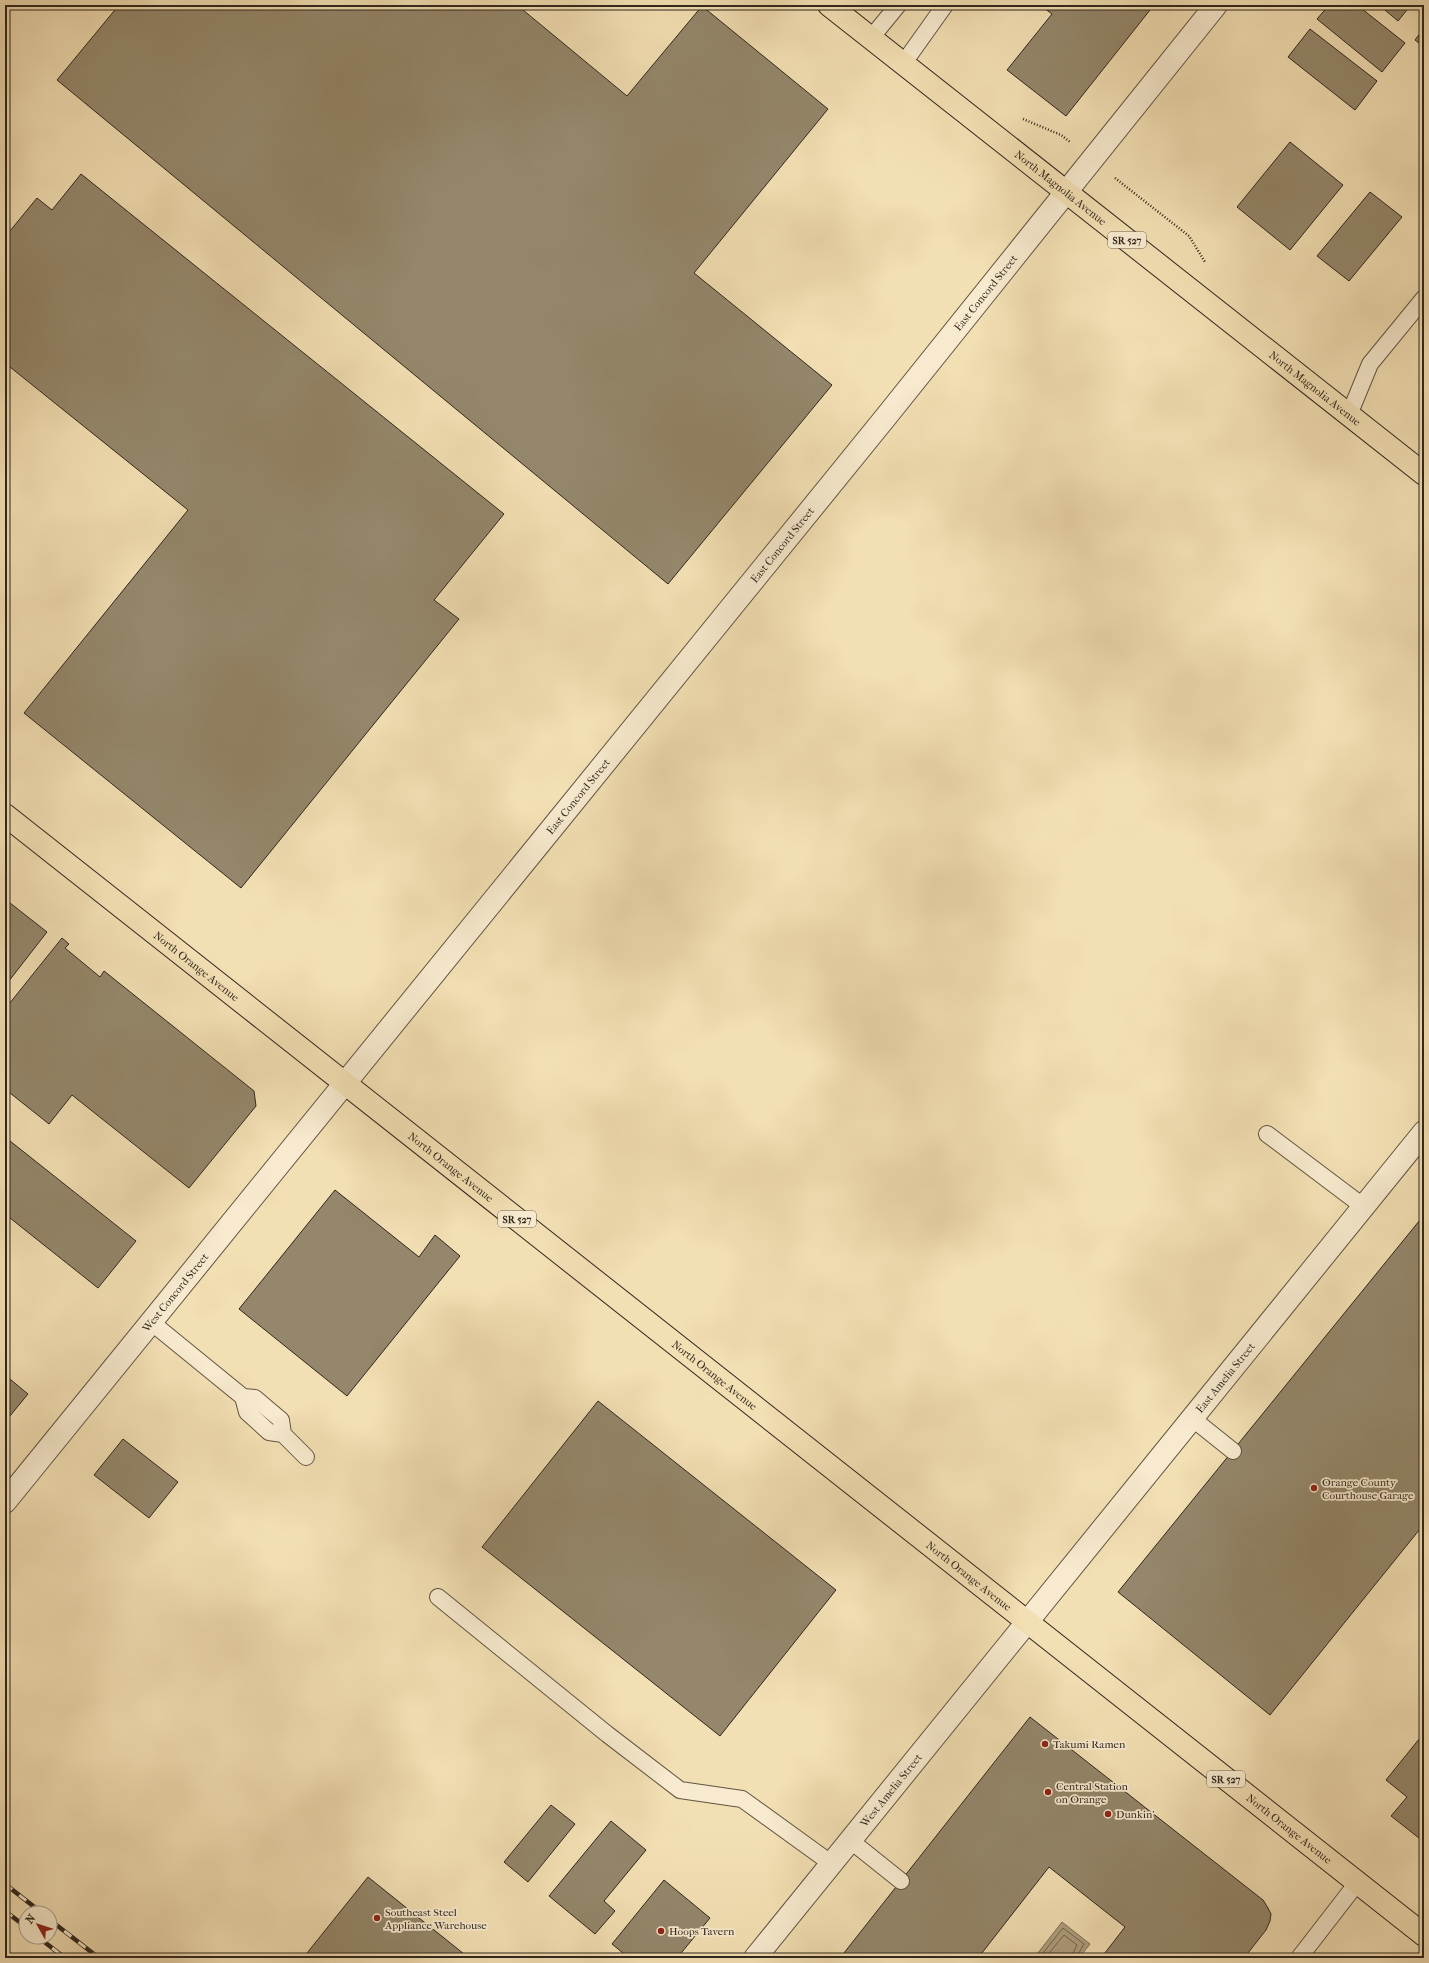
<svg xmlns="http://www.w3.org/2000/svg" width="1429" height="1963" viewBox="0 0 1429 1963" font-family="'IM FELL French Canon',serif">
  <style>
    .water { fill: #b0a080; stroke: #7c7058 }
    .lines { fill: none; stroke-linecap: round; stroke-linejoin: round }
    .shore { stroke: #70644e; stroke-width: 1 }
    .building { fill: #94876b; stroke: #2f271d }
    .service-casing { stroke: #605542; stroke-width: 18 }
    .minor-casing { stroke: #605542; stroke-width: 24 }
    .tertiary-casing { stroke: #605542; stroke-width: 24 }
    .primary-casing { stroke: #2f271d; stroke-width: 24 }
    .path { stroke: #2f271d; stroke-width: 2.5; stroke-dasharray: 1 2; stroke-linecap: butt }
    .service { stroke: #f7eace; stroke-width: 16 }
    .minor { stroke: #f7eace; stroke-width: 22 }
    .tertiary { stroke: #f7eace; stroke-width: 22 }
    .primary { stroke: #f2dfb3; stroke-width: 22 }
    .rail-casing { stroke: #2f271d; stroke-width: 4.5 }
    .rail { stroke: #f7eace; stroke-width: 3; stroke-dasharray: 9; stroke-linecap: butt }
    .poi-dot { fill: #8f2418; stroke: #f7eace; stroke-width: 1.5 }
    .labels { text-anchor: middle; stroke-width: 3.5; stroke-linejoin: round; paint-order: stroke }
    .shield { fill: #f7eace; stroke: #6b6252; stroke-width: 1 }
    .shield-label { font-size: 10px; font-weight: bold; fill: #2f271d }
    .street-label { font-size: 11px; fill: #2f271d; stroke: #f7eace }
    .poi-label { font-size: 11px; fill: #2f271d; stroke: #f7eace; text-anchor: start }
  </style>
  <rect width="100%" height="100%" fill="#f2dfb3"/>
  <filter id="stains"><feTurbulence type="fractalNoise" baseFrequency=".005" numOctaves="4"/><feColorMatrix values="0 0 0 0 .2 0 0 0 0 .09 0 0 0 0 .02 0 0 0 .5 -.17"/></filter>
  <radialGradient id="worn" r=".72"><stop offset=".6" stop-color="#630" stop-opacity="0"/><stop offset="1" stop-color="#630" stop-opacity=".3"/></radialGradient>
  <!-- water -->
  <path class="water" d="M1062,1922L1090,1944L1079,1958H1034Z"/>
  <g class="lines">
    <!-- shore -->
    <path class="shore" d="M1039,1958L1063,1928L1084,1944L1076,1958
      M1045,1958L1064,1935L1077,1945L1071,1958"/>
  </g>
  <!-- building -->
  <path class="building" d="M119,5H517L627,96L702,6L828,109L694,273L832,385L668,584L57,80Z
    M1040,5H1154L1066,116L1007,70L1052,14Z
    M1329,5H1357L1405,43L1382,72L1317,19Z
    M1379,5H1411L1398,21Z
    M1424,28V47L1415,40Z
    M1310,29L1377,81L1355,110L1288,57Z
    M1290,142L1343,185L1290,250L1237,207Z
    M81,174L504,514L434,600L459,619L241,888L24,713L188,510L5,363V237L37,198L52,210Z
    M1370,192L1402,217L1349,281L1317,256Z
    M5,899L47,932L5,986Z
    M62,938L69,944L65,948L100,977L104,971L254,1091L256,1106L189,1188L72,1095L49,1124L5,1089V1009Z
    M5,1137L136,1241L98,1288L5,1214Z
    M335,1190L419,1257L435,1235L460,1256L347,1396L239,1309Z
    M1424,1215V1524L1270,1715L1118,1592Z
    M5,1375L28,1394L5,1422Z
    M598,1401L836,1590L720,1736L482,1547Z
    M123,1439L178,1482L149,1518L94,1475Z
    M1030,1717L1263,1900L1268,1908L1271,1914L1270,1921L1266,1930L1244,1958H1101L1125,1927L1049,1867L978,1958H840Z
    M1424,1733V1842L1391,1816L1407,1797L1386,1780Z
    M551,1805L575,1824L528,1882L504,1862Z
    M611,1821L646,1850L604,1901L615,1911L595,1934L549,1896Z
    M368,1877L469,1958H303Z
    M664,1880L710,1918L677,1958H629L612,1944Z"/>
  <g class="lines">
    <!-- service casing -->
    <g class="service-casing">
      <path id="service" d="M871,38L898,5
        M903,64L945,5
        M1349,415L1370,364L1424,298
        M1267,1134L1364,1207
        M151,1322L243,1397L255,1398L281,1420L283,1434L306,1457
        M243,1397L247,1412L269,1432L283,1434
        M1193,1419L1233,1451
        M438,1597L607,1734L680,1790L742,1799L832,1864
        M851,1841L901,1881
        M1299,1958L1357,1883"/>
    </g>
    <!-- minor casing -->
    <g class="minor-casing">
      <g id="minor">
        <path id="s1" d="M5,1502L885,418L1216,5"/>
      </g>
    </g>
    <!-- tertiary casing -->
    <g class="tertiary-casing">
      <g id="tertiary">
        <path id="s2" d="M755,1958L1424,1132"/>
      </g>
    </g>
    <!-- primary casing -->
    <g class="primary-casing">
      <g id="primary">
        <path id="s3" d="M829,5L1424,474"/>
        <path id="s4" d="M5,815L1424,1935"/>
      </g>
    </g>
    <!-- path -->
    <path class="path" d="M1023,119L1061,135L1070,142
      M1115,178L1189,236L1205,262"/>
    <!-- service -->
    <use href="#service" class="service"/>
    <!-- minor -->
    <use href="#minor" class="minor"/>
    <!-- tertiary -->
    <use href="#tertiary" class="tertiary"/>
    <!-- primary -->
    <use href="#primary" class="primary"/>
    <!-- rail casing -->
    <g class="rail-casing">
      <path id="rail" d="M5,1884L42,1913
        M5,1911L26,1927
        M50,1920L99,1958
        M38,1937L65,1958"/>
    </g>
    <!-- rail -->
    <use href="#rail" class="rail"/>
  </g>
  <!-- markers -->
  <g class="poi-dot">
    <circle cx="1314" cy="1488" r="4"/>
    <circle cx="1045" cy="1744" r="4"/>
    <circle cx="1048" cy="1792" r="4"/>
    <circle cx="1108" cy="1814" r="4"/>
    <circle cx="377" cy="1918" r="4"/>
    <circle cx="661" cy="1931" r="4"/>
  </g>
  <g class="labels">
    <!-- shield labels -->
    <g class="shield">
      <rect x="1108" y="232" width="38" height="16" rx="3"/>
      <rect x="498" y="1211" width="38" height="16" rx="3"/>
      <rect x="1207" y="1771" width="38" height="16" rx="3"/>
    </g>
    <g class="shield-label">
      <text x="1127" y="244">SR 527</text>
      <text x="517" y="1223">SR 527</text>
      <text x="1226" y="1783">SR 527</text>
    </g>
    <!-- street labels -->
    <g class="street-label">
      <text dy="4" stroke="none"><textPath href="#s3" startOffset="295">North Magnolia Avenue</textPath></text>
      <text dy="4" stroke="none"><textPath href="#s1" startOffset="1557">East Concord Street</textPath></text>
      <text dy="4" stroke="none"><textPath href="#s3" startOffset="619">North Magnolia Avenue</textPath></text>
      <text dy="4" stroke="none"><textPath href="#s1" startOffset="1233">East Concord Street</textPath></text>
      <text dy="4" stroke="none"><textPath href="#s1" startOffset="909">East Concord Street</textPath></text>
      <text dy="4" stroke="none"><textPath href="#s4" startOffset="244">North Orange Avenue</textPath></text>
      <text dy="4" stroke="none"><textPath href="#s4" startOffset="568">North Orange Avenue</textPath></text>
      <text dy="4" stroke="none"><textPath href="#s1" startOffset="270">West Concord Street</textPath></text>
      <text dy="4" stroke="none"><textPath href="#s4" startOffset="904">North Orange Avenue</textPath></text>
      <text dy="4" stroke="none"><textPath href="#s2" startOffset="747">East Amelia Street</textPath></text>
      <text dy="4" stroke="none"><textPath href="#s4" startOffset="1228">North Orange Avenue</textPath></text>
      <text dy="4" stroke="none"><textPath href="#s2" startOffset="216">West Amelia Street</textPath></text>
      <text dy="4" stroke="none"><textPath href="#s4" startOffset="1636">North Orange Avenue</textPath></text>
    </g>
    <!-- poi labels -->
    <g class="poi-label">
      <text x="1322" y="1486">Orange County<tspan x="1322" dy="13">Courthouse Garage</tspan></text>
      <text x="1053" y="1748">Takumi Ramen</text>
      <text x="1056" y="1790">Central Station<tspan x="1056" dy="13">on Orange</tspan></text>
      <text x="1116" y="1818">Dunkin'</text>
      <text x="385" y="1916">Southeast Steel<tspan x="385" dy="13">Appliance Warehouse</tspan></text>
      <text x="669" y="1935">Hoops Tavern</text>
    </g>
  </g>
  <!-- margin -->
  <rect width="1429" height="1963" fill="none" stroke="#f2dfb3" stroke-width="20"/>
  <rect x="6" y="6" width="1417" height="1951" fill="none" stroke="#2f271d" stroke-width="2"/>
  <rect x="10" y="10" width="1409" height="1943" fill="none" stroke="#2f271d"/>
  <!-- north arrow -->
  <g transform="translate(38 1925) rotate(309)"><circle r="19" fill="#f7eace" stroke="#a79c87"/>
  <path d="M0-3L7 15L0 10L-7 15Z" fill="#8f2418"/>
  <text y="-6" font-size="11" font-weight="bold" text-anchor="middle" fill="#2f271d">N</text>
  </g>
  <rect width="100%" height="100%" filter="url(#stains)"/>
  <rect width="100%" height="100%" fill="url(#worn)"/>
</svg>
